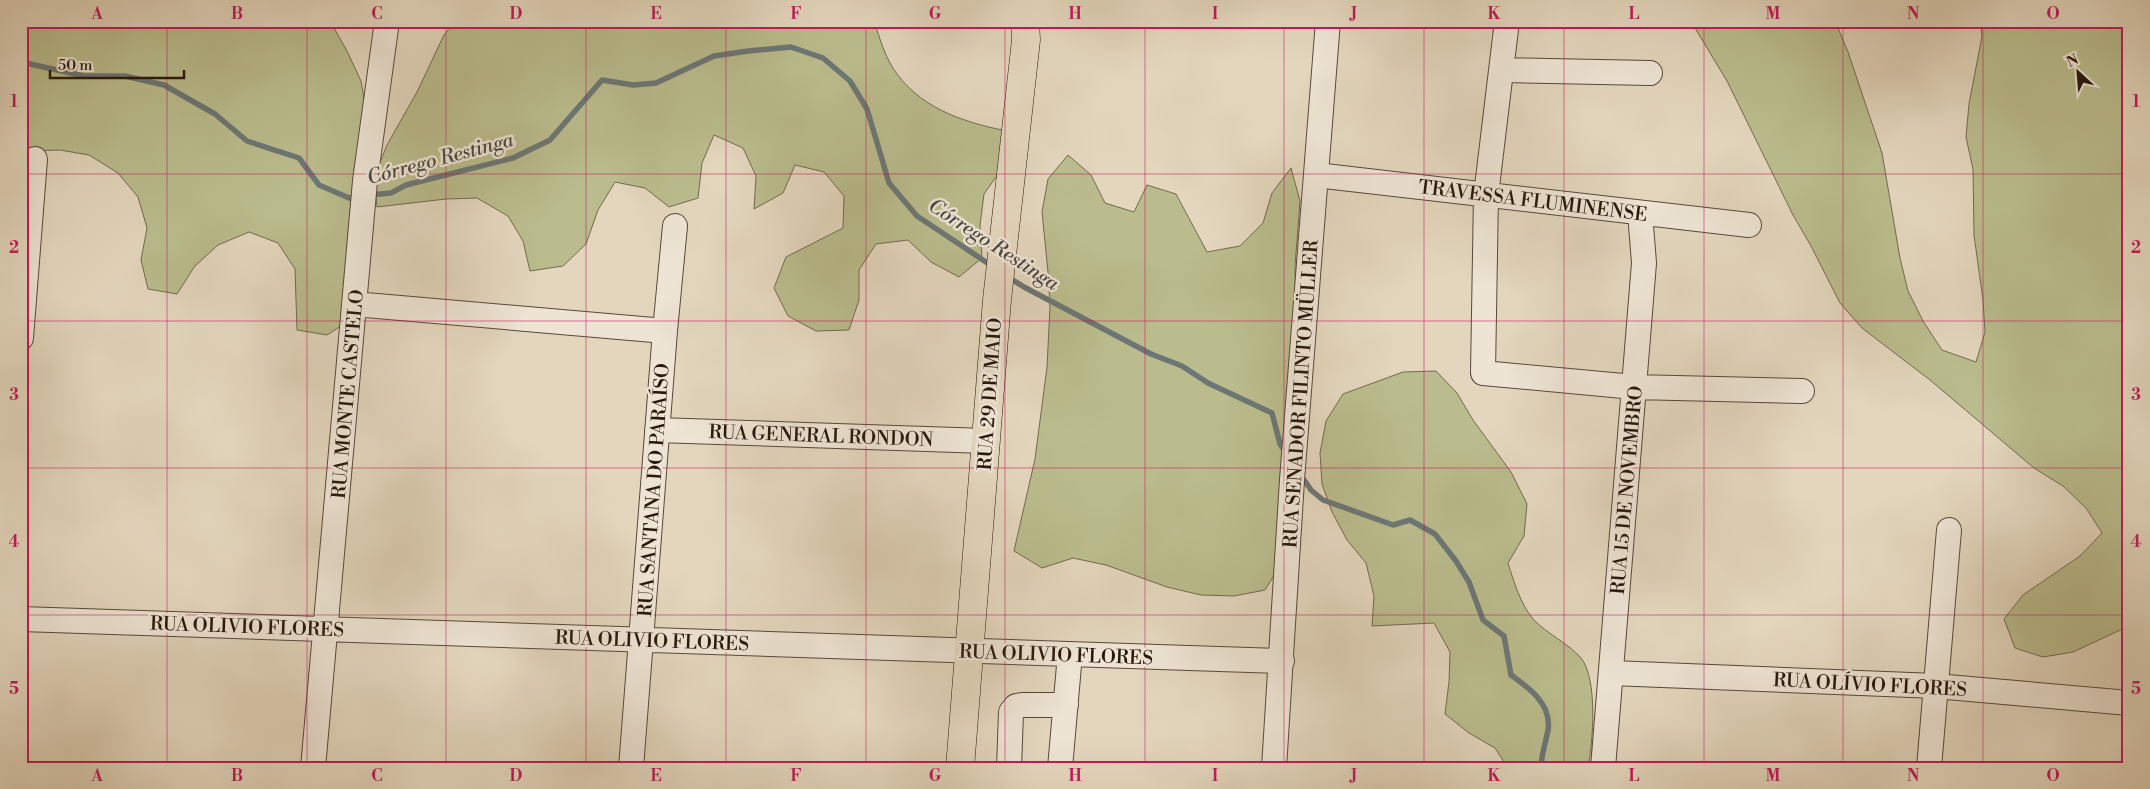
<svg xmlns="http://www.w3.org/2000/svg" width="2150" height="789" viewBox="0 0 2150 789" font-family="'Libre Bodoni',serif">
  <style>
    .green { fill: #babc8d; stroke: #726a4e }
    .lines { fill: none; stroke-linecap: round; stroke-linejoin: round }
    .stream { stroke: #6c7775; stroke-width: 5.5 }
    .minor-casing { stroke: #58483a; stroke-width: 26 }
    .major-casing { stroke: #29180e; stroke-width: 29 }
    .minor { stroke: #ede4d4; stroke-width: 24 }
    .major { stroke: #e3d6bd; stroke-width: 28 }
    .grid { fill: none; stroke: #c2185b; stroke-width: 1; stroke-opacity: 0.55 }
    .labels { text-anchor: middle; stroke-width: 5; stroke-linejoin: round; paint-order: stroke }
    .street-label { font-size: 19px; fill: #29180e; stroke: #ede4d4 }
    .water-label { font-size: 20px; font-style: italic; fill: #4b4842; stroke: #ede4d4 }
    .neatline { fill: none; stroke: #c2185b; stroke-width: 2 }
    .grid-label { font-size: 16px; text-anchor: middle; font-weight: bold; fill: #c2185b }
  </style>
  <rect width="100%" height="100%" fill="#e3d6bd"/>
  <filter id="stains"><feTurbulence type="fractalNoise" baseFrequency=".004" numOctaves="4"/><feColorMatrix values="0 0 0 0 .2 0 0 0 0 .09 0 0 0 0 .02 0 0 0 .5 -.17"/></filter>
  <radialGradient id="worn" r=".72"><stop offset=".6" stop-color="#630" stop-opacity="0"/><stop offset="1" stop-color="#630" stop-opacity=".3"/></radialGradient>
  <!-- green -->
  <path class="green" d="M21,21H330L347,51L361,81L367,115L341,326L327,335L297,330L295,269L278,243L249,232L218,245L195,266L177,294L148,289L141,260L147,228L138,197L118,173L89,155L60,150L21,151Z
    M455,21H874C880,39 886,60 897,74C924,111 970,124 1012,132L1001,170L984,194L980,225L982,258L959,277L931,262L908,240L876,244L859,270V300L849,330L816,331L788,316L774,288L786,257L843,228L844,196L824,172L795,165L783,193L754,209L756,176L743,148L714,135L702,163L698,198L669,207L645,188L615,182L598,210L586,244L563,266L530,271L523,241L508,216L477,198L446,199L377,207L374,177L387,145L417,92L444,35Z
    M1688,21H1835L1848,52L1882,153L1900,258L1908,291L1923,321L1942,350L1976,362L1985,332L1983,300L1974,235L1973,169L1966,137L1969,104L1982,36L1980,21H2129V626L2073,652L2043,657L2015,648L2004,619L2023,595L2080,556L2102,533L2086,508L2063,486L2034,468L1930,380L1862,328L1840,303L1811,246L1793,215L1727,81L1695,28Z
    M1068,155L1091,175L1105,203L1134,212L1147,185L1176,194L1207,252L1240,246L1263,223L1272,193L1291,168L1300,201L1295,266L1296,330L1281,564L1265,590L1234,596L1201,595L1167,587L1106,565L1073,558L1042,568L1014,551L1035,459L1047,367L1050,307L1048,272L1042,212L1048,179Z
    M1436,371L1457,393L1473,420L1511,472L1527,504L1524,536L1508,563C1514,582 1520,603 1533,619C1547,634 1568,643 1581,658C1598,679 1593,742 1588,768H1508L1495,748L1469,733L1445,714L1449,682L1450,652L1434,623L1372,626L1374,596L1366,563L1347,540L1332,512L1322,484L1320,453L1326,421L1343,394L1403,372Z"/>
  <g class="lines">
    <!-- stream -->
    <path class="stream" d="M21,62L84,76H125L164,85L215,114L247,141L299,158L319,185L349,198L357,197
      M369,195L391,193L406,185L513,158L550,140L602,80L633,85L656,83L714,56L748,51L791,47L823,58L850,81L867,109L889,183L917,216L992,266
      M1008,277L1024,287L1151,354L1182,366L1208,383L1272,413L1280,444L1286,453
      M1300,474L1311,490L1323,500L1393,525L1410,520L1435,534L1456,561L1469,582L1483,620L1504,636L1511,675C1529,688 1552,704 1548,730C1546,742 1541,755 1541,768"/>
    <!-- minor casing -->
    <g class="minor-casing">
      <path id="minor" d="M1507,21L1486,195L1483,373L1634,387L1802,391
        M1501,70L1650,73
        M1316,175L1749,225
        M354,304L665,331
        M21,338L35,159
        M657,430L986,441
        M21,619L1282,661
        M1612,673L1936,686L2129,703
        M313,768L365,181L387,21
        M631,768L665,331L675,226
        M1009,768L1011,712L1016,706L1022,705H1066
        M1060,768L1070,654
        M1274,768L1292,480L1328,21
        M1603,768L1644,263L1640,213
        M1929,768L1949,530"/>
    </g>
    <!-- major casing -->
    <g class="major-casing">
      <path id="major" d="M960,768L997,300L1026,40L1025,21"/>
    </g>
    <!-- minor -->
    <use href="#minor" class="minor"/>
    <!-- major -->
    <use href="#major" class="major"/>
  </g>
  <!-- grid -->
  <path class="grid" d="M167,21V768M307,21V768M446,21V768M586,21V768M726,21V768M866,21V768M1005,21V768M1145,21V768M1284,21V768M1424,21V768M1564,21V768M1704,21V768M1843,21V768M1983,21V768M21,174H2129M21,321H2129M21,468H2129M21,615H2129"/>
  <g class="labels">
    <!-- street labels -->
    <g class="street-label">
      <text transform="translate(1533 200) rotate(7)" y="7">TRAVESSA FLUMINENSE</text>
      <text transform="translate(347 394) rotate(-85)" y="7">RUA MONTE CASTELO</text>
      <text transform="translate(989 394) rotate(-86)" y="7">RUA 29 DE MAIO</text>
      <text transform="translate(1300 394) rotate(-86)" y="7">RUA SENADOR FILINTO MÜLLER</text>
      <text transform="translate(821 435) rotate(2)" y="7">RUA GENERAL RONDON</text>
      <text transform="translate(653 490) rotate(-86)" y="7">RUA SANTANA DO PARAÍSO</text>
      <text transform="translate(1626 490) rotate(-85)" y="7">RUA 15 DE NOVEMBRO</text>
      <text transform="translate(247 626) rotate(2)" y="7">RUA OLIVIO FLORES</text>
      <text transform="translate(652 640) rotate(2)" y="7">RUA OLIVIO FLORES</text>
      <text transform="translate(1056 654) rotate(2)" y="7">RUA OLIVIO FLORES</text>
      <text transform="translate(1870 684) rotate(3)" y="7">RUA OLÍVIO FLORES</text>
    </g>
    <!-- water labels -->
    <g class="water-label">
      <text transform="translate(440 158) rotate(-15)" y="7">Córrego Restinga</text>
      <text transform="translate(994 244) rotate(33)" y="7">Córrego Restinga</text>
    </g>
  </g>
  <!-- margin -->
  <rect width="2150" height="789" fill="none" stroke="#e3d6bd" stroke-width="55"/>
  <!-- north arrow -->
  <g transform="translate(2078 72) rotate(334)" stroke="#ede4d4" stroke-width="4" paint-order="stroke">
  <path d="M0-4L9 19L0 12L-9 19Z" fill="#29180e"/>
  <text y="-8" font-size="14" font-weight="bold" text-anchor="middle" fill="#29180e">N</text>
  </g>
  <!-- scale -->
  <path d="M50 70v8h134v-8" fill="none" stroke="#29180e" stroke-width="2.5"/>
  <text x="58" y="70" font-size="15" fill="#29180e" stroke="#ede4d4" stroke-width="4" paint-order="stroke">50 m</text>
  <rect x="28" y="28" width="2094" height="734" class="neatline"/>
  <g class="grid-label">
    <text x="97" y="19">A</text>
    <text x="237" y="19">B</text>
    <text x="377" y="19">C</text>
    <text x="516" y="19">D</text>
    <text x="656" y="19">E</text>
    <text x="796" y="19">F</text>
    <text x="935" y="19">G</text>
    <text x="1075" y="19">H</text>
    <text x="1215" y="19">I</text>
    <text x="1354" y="19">J</text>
    <text x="1494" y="19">K</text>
    <text x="1634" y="19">L</text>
    <text x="1773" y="19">M</text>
    <text x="1913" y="19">N</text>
    <text x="2053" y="19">O</text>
    <text x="14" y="107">1</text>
    <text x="2136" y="107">1</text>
    <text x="14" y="253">2</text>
    <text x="2136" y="253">2</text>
    <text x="14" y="400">3</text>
    <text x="2136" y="400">3</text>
    <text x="14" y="547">4</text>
    <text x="2136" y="547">4</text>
    <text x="14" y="694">5</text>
    <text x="2136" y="694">5</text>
    <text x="97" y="781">A</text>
    <text x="237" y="781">B</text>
    <text x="377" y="781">C</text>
    <text x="516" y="781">D</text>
    <text x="656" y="781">E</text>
    <text x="796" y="781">F</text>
    <text x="935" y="781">G</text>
    <text x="1075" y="781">H</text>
    <text x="1215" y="781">I</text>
    <text x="1354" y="781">J</text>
    <text x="1494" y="781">K</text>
    <text x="1634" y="781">L</text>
    <text x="1773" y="781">M</text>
    <text x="1913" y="781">N</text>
    <text x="2053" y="781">O</text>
  </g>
  <rect width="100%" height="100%" filter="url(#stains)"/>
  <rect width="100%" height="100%" fill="url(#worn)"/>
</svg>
